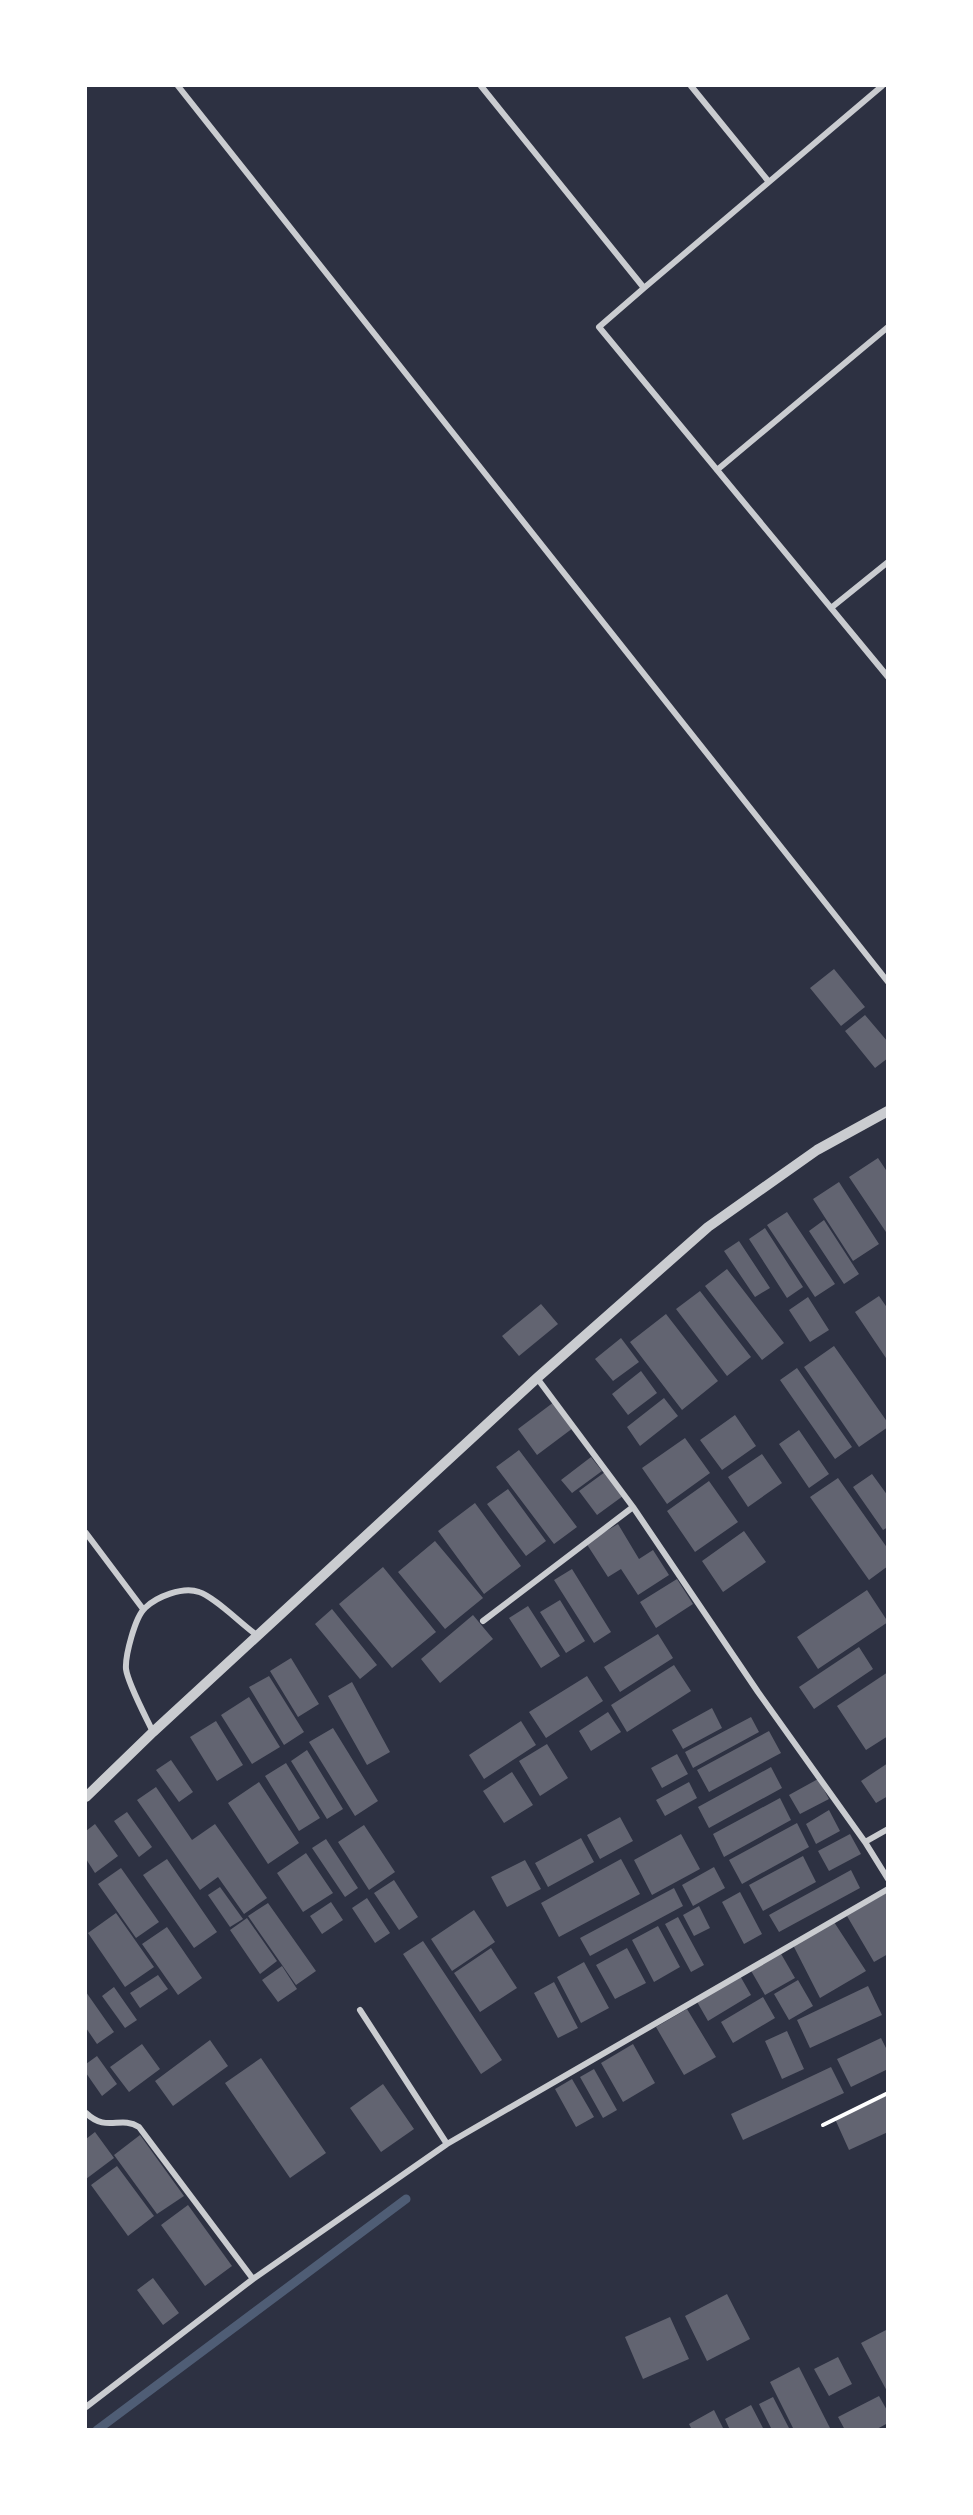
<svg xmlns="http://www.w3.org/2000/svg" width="973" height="2515" viewBox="0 0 973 2515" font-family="'Alegreya Sans',sans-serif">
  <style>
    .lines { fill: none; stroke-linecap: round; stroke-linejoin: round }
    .stream { stroke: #4f5d75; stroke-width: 9 }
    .building { fill: #626471 }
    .path { stroke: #fff; stroke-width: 4 }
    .minor { stroke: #caccd0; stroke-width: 6 }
    .tertiary { stroke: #caccd0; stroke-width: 10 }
  </style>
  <rect width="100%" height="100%" fill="#2d3142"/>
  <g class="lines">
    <!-- stream -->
    <path class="stream" d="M97,2430L406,2199"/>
  </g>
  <!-- building -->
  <path class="building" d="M834,969L865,1007L841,1026L810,988Z
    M865,1015L888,1042V1058L875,1068L845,1031Z
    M878,1158L888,1173V1235L849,1177Z
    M839,1182L879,1244L853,1261L813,1199Z
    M787,1212L835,1284L815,1297L767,1225Z
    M824,1220L859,1274L844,1284L809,1231Z
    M765,1228L803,1287L787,1298L749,1239Z
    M739,1241L770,1288L755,1297L724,1251Z
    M727,1269L784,1343L762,1360L705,1286Z
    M700,1291L751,1357L727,1376L676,1309Z
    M879,1296L888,1309V1361L855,1312Z
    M808,1297L829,1330L810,1342L789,1310Z
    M541,1304L558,1324L519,1356L502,1336Z
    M666,1314L718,1381L682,1410L630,1342Z
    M621,1338L639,1362L613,1381L595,1359Z
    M834,1346L888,1423V1427L859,1447L804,1367Z
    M797,1368L852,1447L835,1459L780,1380Z
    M641,1371L657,1393L628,1415L612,1394Z
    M664,1398L678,1416L640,1446L627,1427Z
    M554,1402L573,1428L537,1455L518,1429Z
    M735,1415L756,1446L722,1470L700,1440Z
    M799,1430L829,1474L809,1488L779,1444Z
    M685,1438L710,1473L667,1504L642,1468Z
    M519,1450L577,1527L554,1544L496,1467Z
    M762,1454L782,1483L748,1507L728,1477Z
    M591,1457L602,1471L572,1493L561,1480Z
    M605,1472L623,1496L597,1515L579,1491Z
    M872,1474L888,1496V1527L883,1530L853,1487Z
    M838,1478L888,1549V1566L869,1580L810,1497Z
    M709,1481L738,1522L695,1552L667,1511Z
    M508,1489L546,1541L526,1556L487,1504Z
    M475,1503L521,1566L484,1594L438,1531Z
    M618,1524L639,1559L653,1550L669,1575L638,1595L621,1569L608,1577L586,1543Z
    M744,1531L766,1562L723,1592L702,1561Z
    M435,1541L483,1598L445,1629L398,1572Z
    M383,1567L436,1632L392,1668L339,1604Z
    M572,1569L611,1632L594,1643L554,1580Z
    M677,1579L693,1604L656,1628L640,1602Z
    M867,1590L888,1622L818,1669L797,1637Z
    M560,1600L585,1641L566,1653L540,1612Z
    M528,1606L560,1656L541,1668L509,1618Z
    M332,1609L377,1665L360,1679L315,1624Z
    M473,1615L493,1639L440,1683L421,1659Z
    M658,1634L673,1658L620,1692L604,1667Z
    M859,1647L873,1669L814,1709L799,1687Z
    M291,1658L319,1704L298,1717L270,1671Z
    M674,1665L691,1691L627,1732L611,1705Z
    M888,1672V1736L866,1750L837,1706Z
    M269,1676L304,1732L284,1745L249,1687Z
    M587,1676L603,1701L546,1738L529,1712Z
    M352,1682L390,1752L367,1765L328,1696Z
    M249,1697L280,1747L252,1764L221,1715Z
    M712,1708L722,1728L683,1749L672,1730Z
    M608,1712L621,1732L591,1751L579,1731Z
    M751,1717L759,1732L693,1768L685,1752Z
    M216,1721L243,1765L217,1781L190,1737Z
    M521,1721L536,1745L484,1779L469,1755Z
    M333,1728L378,1801L355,1816L309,1742Z
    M769,1731L781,1753L709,1792L697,1770Z
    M547,1744L568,1778L540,1796L519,1761Z
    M307,1750L343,1809L327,1819L291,1761Z
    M677,1754L688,1774L662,1788L651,1768Z
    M171,1760L193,1792L179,1802L156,1770Z
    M286,1763L320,1818L299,1831L265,1776Z
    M888,1763V1796L876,1803L861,1781Z
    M771,1767L782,1788L709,1828L698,1807Z
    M512,1772L533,1805L504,1823L483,1791Z
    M818,1779L829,1799L800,1814L789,1795Z
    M259,1782L299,1843L268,1864L228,1803Z
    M689,1782L697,1798L665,1816L656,1800Z
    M156,1787L192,1840L215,1824L267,1898L244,1914L218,1877L200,1890L137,1800Z
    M780,1798L791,1820L724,1857L713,1834Z
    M829,1810L840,1831L816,1844L806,1824Z
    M127,1812L152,1847L139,1857L114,1821Z
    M620,1817L633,1841L600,1859L587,1835Z
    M797,1823L809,1847L742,1884L729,1860Z
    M95,1824L118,1856L95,1873L86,1859V1831Z
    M364,1825L395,1872L369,1890L338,1842Z
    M681,1834L700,1869L652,1895L634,1860Z
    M850,1834L861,1854L829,1871L818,1851Z
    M581,1838L594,1862L548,1887L535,1863Z
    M326,1839L358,1888L345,1897L312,1848Z
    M306,1853L333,1893L303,1912L277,1873Z
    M803,1856L816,1882L763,1911L749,1885Z
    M167,1859L217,1932L194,1948L143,1875Z
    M621,1859L640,1894L559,1937L541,1903Z
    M525,1860L541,1889L507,1907L491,1877Z
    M714,1867L725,1888L693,1906L682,1885Z
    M121,1868L159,1922L136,1938L98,1884Z
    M851,1870L860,1888L779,1932L769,1915Z
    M394,1880L418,1917L399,1930L374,1893Z
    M220,1887L243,1919L230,1927L208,1895Z
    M674,1888L683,1906L590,1956L580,1938Z
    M740,1892L762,1934L744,1944L722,1902Z
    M888,1892V1954L874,1962L847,1916Z
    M367,1898L390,1933L375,1943L352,1908Z
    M331,1902L343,1920L322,1934L310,1916Z
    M268,1903L316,1971L296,1985L248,1916Z
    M699,1906L710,1928L694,1936L683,1915Z
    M474,1910L495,1942L452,1971L431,1939Z
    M116,1913L154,1967L125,1987L88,1933Z
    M678,1917L704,1965L691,1972L665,1924Z
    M247,1918L277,1961L260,1974L230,1930Z
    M834,1922L866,1971L820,1998L793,1945Z
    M658,1926L680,1967L654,1982L632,1940Z
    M167,1927L202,1978L178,1995L142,1944Z
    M423,1941L502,2060L481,2074L403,1954Z
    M491,1948L517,1988L480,2012L454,1973Z
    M627,1948L646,1983L615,1999L596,1965Z
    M780,1952L795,1978L765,1995L750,1969Z
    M584,1962L609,2008L581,2023L557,1977Z
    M282,1966L297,1989L278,2002L262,1980Z
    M739,1974L751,1995L708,2021L696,2000Z
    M158,1975L168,1989L140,2008L130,1993Z
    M798,1980L813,2006L789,2020L774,1994Z
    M554,1982L578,2028L558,2038L534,1993Z
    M868,1986L882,2015L810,2048L797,2020Z
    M114,1987L137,2020L125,2028L102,1996Z
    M86,1992L114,2032L97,2044L86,2028Z
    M763,1997L775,2018L733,2043L721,2022Z
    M687,2009L716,2057L684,2075L656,2027Z
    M787,2031L804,2069L782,2079L765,2041Z
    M881,2038L888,2052V2069L851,2087L837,2059Z
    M210,2040L228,2066L173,2106L155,2081Z
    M142,2044L160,2069L129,2092L110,2067Z
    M633,2044L655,2083L623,2102L601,2063Z
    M97,2056L117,2084L102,2096L86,2073V2064Z
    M261,2058L326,2153L290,2178L225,2083Z
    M831,2067L844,2093L743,2140L731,2114Z
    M594,2069L617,2110L603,2118L580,2077Z
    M572,2079L594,2117L576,2127L555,2089Z
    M383,2084L414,2129L381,2152L350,2108Z
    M888,2095V2132L849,2150L835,2119Z
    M95,2132L114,2158L86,2179V2139Z
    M140,2135L184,2196L157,2214L114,2155Z
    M117,2166L154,2216L128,2236L91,2185Z
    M188,2205L232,2266L205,2286L161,2225Z
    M153,2278L179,2313L163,2325L137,2290Z
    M727,2294L750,2339L707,2361L685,2316Z
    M670,2317L689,2359L643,2379L625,2337Z
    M888,2329V2393L861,2343Z
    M838,2357L852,2384L829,2396L814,2369Z
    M799,2367L831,2430H794L770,2382Z
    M879,2396L888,2412V2423L875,2430H845L838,2417Z
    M773,2397L790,2430H772L759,2404Z
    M751,2405L764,2430H730L725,2419Z
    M714,2410L724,2430H692L689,2424Z"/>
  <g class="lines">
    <!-- path -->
    <path class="path" d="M823,2125L888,2093"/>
    <!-- minor -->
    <path class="minor" d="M178,86L888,982
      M481,86L644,288L599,327L888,677
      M691,86L769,182
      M644,288L882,86
      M717,470L888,327
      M831,608L888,562
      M537,1378L633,1507L758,1692L865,1842L888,1879
      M86,1533L143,1609
      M483,1621L633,1507
      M153,1732C146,1717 128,1684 126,1669C125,1656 135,1617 145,1608C156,1597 183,1586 199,1592C215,1597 242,1625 258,1636
      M865,1842L888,1829
      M360,2010L447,2144
      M86,2113C107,2133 120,2115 139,2127L253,2279
      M86,2407L253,2279L447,2144L888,1889"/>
    <!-- tertiary -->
    <path class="tertiary" d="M86,1797L153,1732L537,1378L708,1227L817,1150L888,1111"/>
  </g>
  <!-- border -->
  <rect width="973" height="2515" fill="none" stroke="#ffffff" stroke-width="174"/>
</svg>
